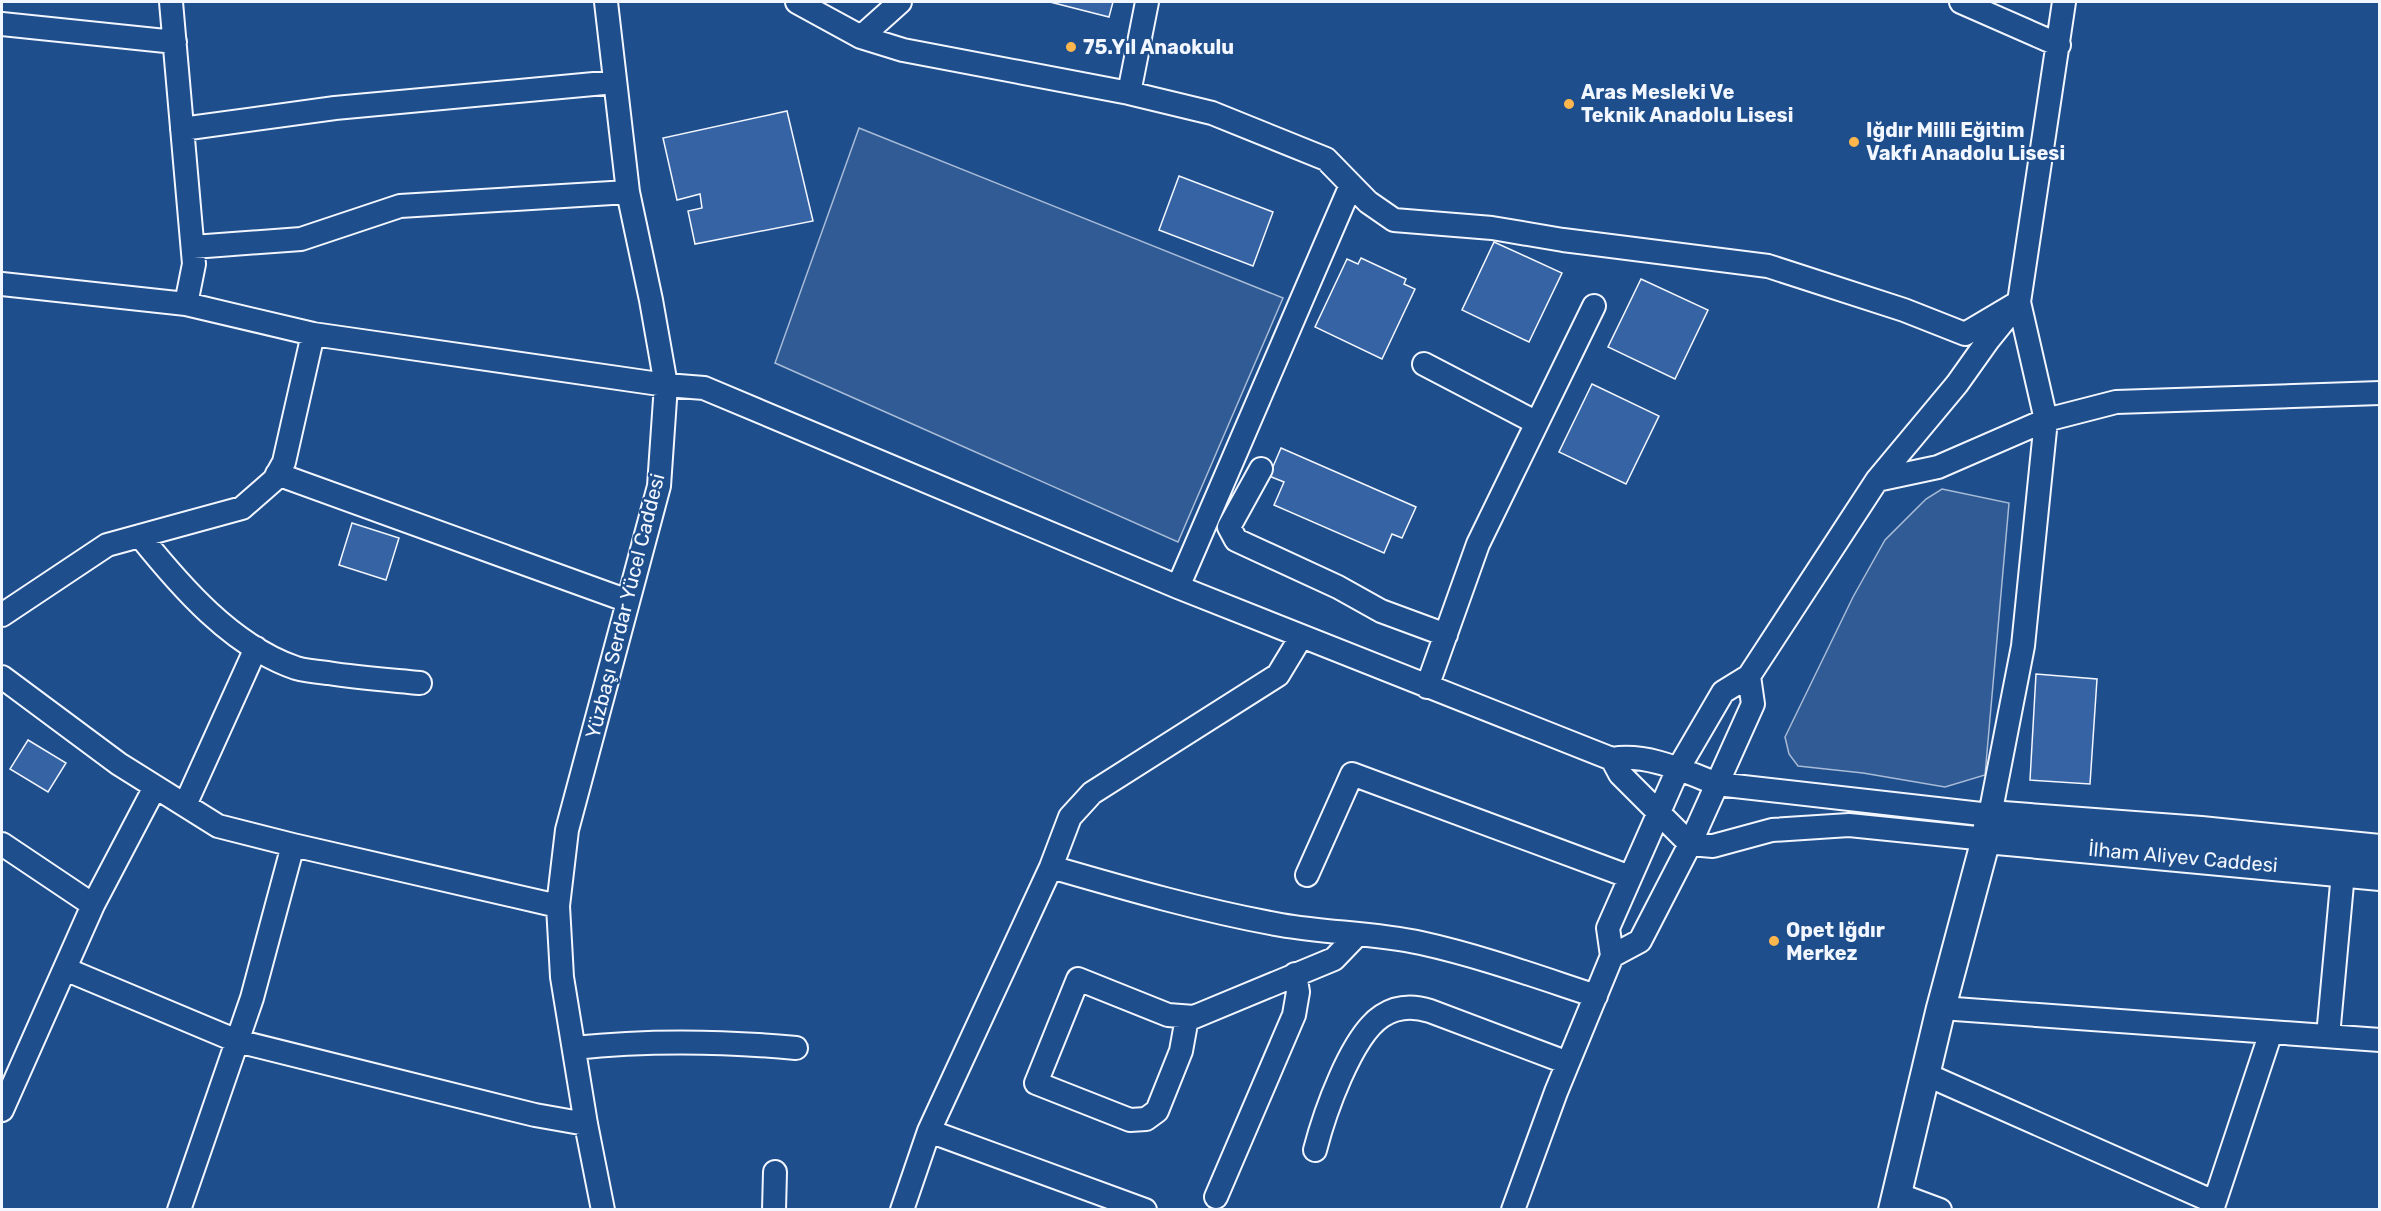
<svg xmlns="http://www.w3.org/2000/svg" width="2381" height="1211" viewBox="0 0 2381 1211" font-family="Rubik,sans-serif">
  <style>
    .built { fill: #305b95; stroke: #a8bbd7; stroke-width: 1.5 }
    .building { fill: #3563a3; stroke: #f2f6ff; stroke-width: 1.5 }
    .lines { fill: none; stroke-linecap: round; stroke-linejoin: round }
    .minor-casing { stroke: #f2f6ff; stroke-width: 26 }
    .major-casing { stroke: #f2f6ff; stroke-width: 32 }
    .minor { stroke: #1f4e8c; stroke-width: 22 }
    .major { stroke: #1f4e8c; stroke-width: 28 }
    .poi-dot { fill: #ffb74d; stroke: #1f4e8c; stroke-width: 2 }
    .labels { text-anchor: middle; stroke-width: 4.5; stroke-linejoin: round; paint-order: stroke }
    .poi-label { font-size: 20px; font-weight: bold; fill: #f2f6ff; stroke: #1f4e8c; text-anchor: start }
    .street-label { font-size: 20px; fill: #f2f6ff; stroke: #1f4e8c }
  </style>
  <rect width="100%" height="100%" fill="#1f4e8c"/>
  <!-- built -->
  <path class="built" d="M859,128L1283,298L1178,542L775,363Z
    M1942,489L2009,503L1985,775L1945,787L1863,773L1798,766L1789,754L1785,737L1853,597L1885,540L1926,499Z"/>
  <!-- building -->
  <path class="building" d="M1050,2H1113L1109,17Z
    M787,111L813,221L695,244L688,211L702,208L700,194L677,200L663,138Z
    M1179,176L1273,212L1253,266L1159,230Z
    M1494,242L1562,273L1529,342L1462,310Z
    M1361,258L1406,279L1404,284L1415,289L1382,359L1315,327L1347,259L1358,264Z
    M1641,279L1708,310L1675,379L1608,347Z
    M1592,384L1659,416L1626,484L1559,452Z
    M1281,448L1416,507L1402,538L1392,534L1384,553L1274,505L1284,482L1269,476Z
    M352,523L399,538L386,580L339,565Z
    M2036,674L2097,679L2090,784L2030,780Z
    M28,740L66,763L48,792L10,769Z"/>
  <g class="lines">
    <!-- minor casing -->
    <g class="minor-casing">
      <path id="minor" d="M171,2L194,264L186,304
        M1961,2L2059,45
        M2,24L175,42
        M861,37L900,2
        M1129,93L1147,2
        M182,129L335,108L615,82
        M193,247L301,239L400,206L628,192
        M2,284L186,304L313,334L666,385L704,388L1178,587L1612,759C1647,753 1684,771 1717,784L1990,815L2023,646L2046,420L2019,302L1965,334L1904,310L1768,266L1563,240L1492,228L1394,220L1368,202L1326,159L1212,113L1129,93L903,50L861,37L797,2
        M1424,364L1537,423
        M1261,469L1229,527L1236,540L1338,587L1381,611L1446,635
        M277,474L628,601
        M1877,480L1938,467L2046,420L2116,402L2380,393
        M140,536C181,587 232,646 296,668C306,671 318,672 328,673C359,678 389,680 420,683
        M1178,587L1351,185
        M2,615L107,545L242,508L274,480L284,462L313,334
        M2,677L119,764L218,826L293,845L558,906
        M1427,687L1478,544L1594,306
        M1612,759L1620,774L1690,844L1713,846L1772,830L1849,825L1986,839
        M185,805L256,648
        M2,844L93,905
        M1051,867C1127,889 1203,911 1281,925C1327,933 1375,933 1421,943C1480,956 1538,977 1596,996
        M1307,875L1352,774L1630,877
        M1612,956L1640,941L1690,844L1753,704L1749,676
        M65,969L237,1041L535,1115L586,1124
        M1941,1008L2380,1040
        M1187,1018L1181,1051L1157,1111L1146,1119L1130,1120L1036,1083L1078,979L1168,1015L1194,1017L1334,959L1358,934
        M2328,1036L2343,873
        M574,1048C649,1040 721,1041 796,1048
        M1925,1074L2214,1202
        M2,1110L93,905L155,787
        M929,1131L1145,1210
        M1315,1150C1324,1115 1351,1036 1382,1016C1397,1006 1414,1006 1430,1011L1568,1063
        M1897,1194L1940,1210
        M1216,1197L1294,1015L1298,992L1295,974
        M179,1210L252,998L293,845
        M603,1210L586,1124L562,977L558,906L567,830L659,486L666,385L651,300L628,192L606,2
        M774,1210L775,1172
        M902,1210L929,1131L1051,867L1070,817L1092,793L1278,675L1301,637
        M1513,1210L1556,1092L1612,956L1608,928L1678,769L1723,692L1749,676L1877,480L1957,384L1989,339L2019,302L2064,2
        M2212,1210L2271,1032"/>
    </g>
    <!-- major casing -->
    <g class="major-casing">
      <path id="major" d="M1986,839L2380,876
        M1893,1210L1941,1008L1986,839L1990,815L2201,831L2380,849"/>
    </g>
    <!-- minor -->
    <use href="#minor" class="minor"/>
    <!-- major -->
    <use href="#major" class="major"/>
  </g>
  <!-- markers -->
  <g class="poi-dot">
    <circle cx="1071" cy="47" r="6"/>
    <circle cx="1569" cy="104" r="6"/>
    <circle cx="1854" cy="142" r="6"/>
    <circle cx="1774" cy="941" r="6"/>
  </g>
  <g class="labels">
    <!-- poi labels -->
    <g class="poi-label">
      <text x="1083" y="54">75.Yıl Anaokulu</text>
      <text x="1581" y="99">Aras Mesleki Ve<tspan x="1581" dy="23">Teknik Anadolu Lisesi</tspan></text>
      <text x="1866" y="137">Iğdır Milli Eğitim<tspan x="1866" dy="23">Vakfı Anadolu Lisesi</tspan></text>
      <text x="1786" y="937">Opet Iğdır<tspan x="1786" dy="23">Merkez</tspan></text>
    </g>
    <!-- street labels -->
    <g class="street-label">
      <text transform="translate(625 606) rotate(-76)" y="7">Yüzbaşı Serdar Yücel Caddesi</text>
      <text transform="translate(2183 857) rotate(5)" y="7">İlham Aliyev Caddesi</text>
    </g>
  </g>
  <!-- border -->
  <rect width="2381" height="1211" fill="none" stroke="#f2f6ff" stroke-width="6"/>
</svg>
